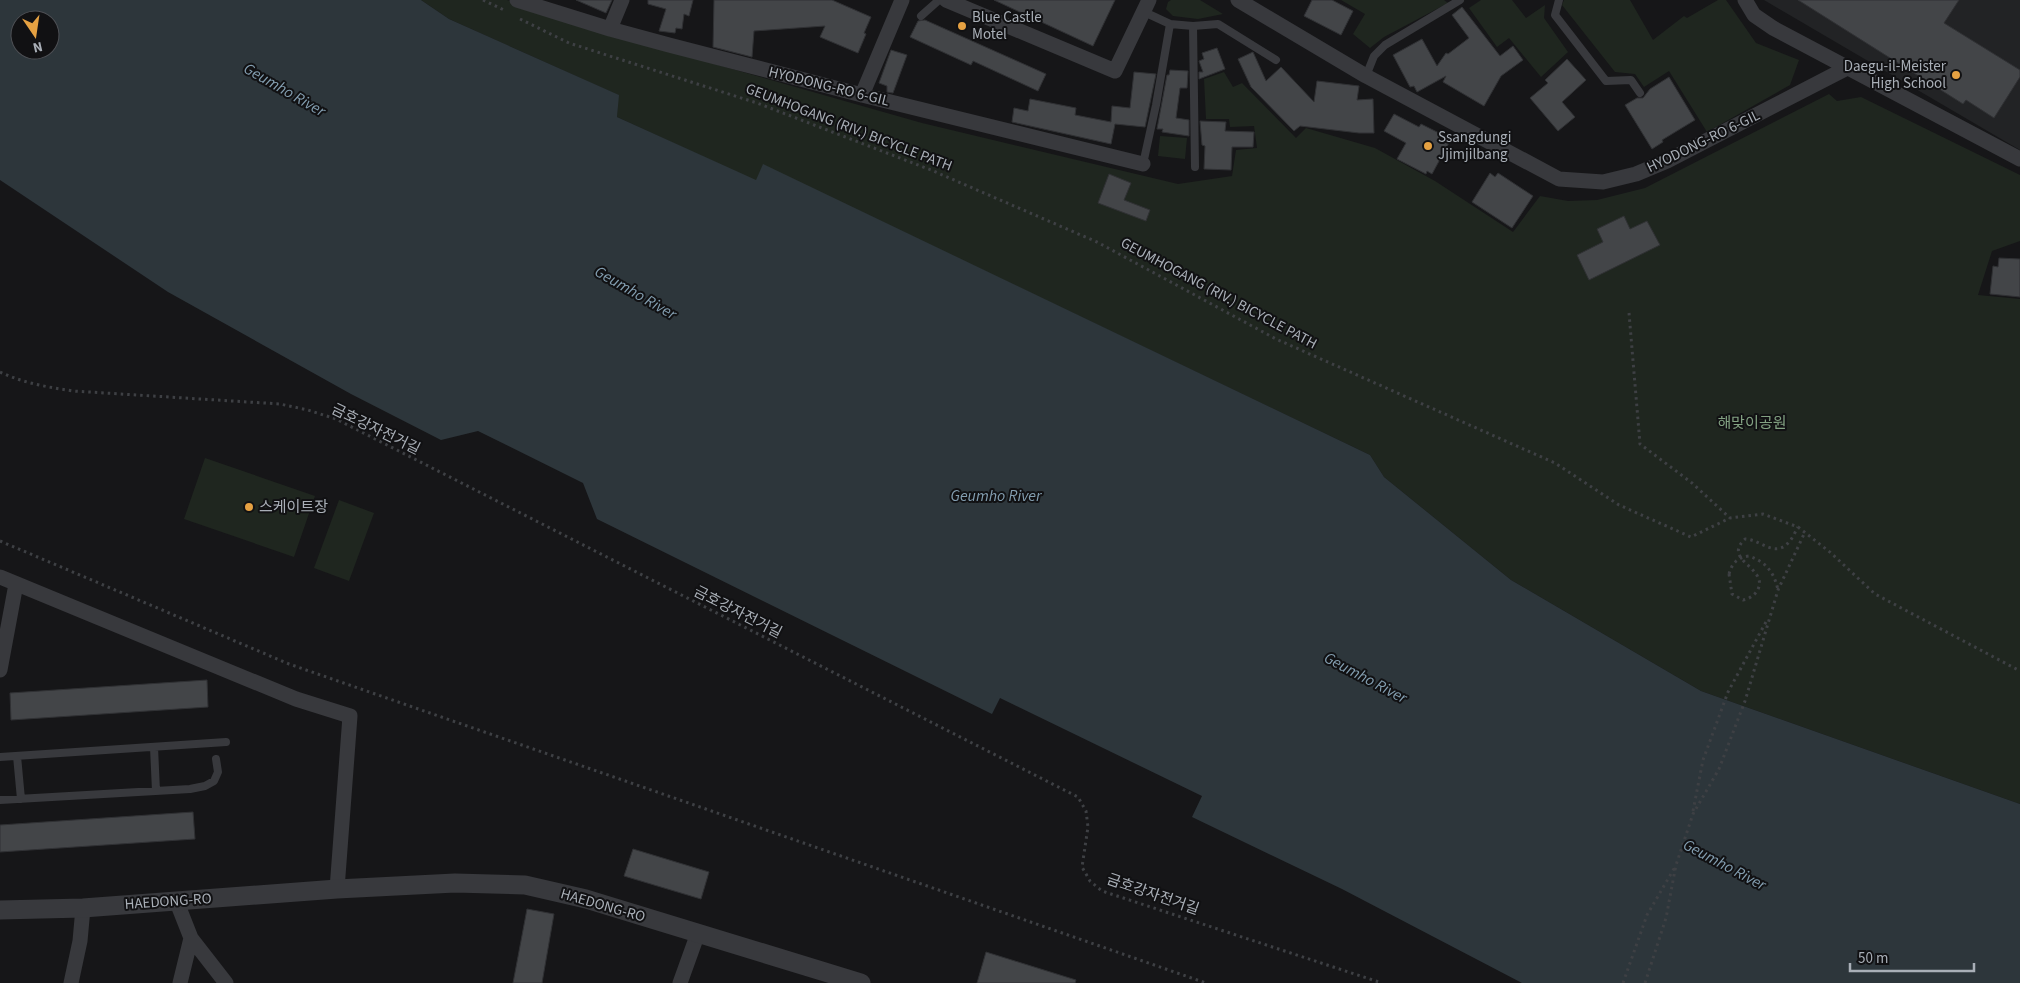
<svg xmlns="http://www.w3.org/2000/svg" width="2020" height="983" viewBox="0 0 2020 983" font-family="'Source Sans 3','Noto Sans KR',sans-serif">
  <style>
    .built { fill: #222325 }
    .green { fill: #1f261f }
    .water { fill: #2d363b; fill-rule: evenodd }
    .building { fill: #434548; stroke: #303134 }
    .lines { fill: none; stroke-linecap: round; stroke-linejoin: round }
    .path { stroke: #3e4044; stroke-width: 3; stroke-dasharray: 2.5 4; stroke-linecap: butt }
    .service { stroke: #38393d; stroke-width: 8 }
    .minor { stroke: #38393d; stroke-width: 15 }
    .tertiary { stroke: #38393d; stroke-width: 19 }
    .path-bridge { stroke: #3e4044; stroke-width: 3; stroke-dasharray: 2.5 4; stroke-linecap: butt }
    .poi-dot { fill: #e5a142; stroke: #111113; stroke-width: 2 }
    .labels { text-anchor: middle; stroke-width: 4; stroke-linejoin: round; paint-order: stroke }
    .poi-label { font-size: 15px; fill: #a9afb7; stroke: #111113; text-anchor: start }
    .street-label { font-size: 15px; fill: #a9afb7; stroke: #111113 }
    .park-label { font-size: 15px; fill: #82a182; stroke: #111113 }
    .water-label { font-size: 16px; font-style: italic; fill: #839eb0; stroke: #111113 }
  </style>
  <rect width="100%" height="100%" fill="#161618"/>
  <!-- built -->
  <path class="built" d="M1764,0H2020V150Z"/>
  <!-- green -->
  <path class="green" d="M421,0H507L676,53L922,123L1178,184L1232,176L1236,150L1257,148L1254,126L1230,127L1229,119H1206L1204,79L1224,72L1233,87L1242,83L1296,138L1306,128L1375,148L1435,181L1513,232L1540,196L1568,201L1597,200L1645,188L1829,94L1837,101L1861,97L2020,175V241L1992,251L1978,295L2020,299V804L1701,691L1511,580L1384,477L1370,455L763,165L756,181L617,117L618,95L449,19Z
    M1171,0H1200L1223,14L1198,19L1173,16L1166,9L1168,2Z
    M1341,0H1444L1448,3L1384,37L1370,48L1353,34L1365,14Z
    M1481,0H1512L1526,18L1545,5L1544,18L1568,52L1541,77L1509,38L1497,47L1469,8Z
    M1564,0H1630L1653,40L1684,16L1687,18L1718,0H1726L1756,43L1799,60L1790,85L1707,132L1669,71L1644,87L1635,74L1615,72L1562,5Z
    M1160,136L1187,138L1185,159L1158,156Z
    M205,458L315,496L294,557L184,519Z
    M339,500L374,513L349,581L314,568Z"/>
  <!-- water -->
  <path class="water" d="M0,0H421L449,19L619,95L617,117L756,180L763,164L1370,455L1384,477L1511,580L1701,691L2020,804V983H1522L1342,889L1192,817L1202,796L1000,698L992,714L597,519L583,483L478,431L441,440L351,394L168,292L0,180ZM20,20H50V50H20Z"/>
  <!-- building -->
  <path class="building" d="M576,0H612L606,13Z
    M648,0H693L689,16L684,14L682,29L676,28L675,33L659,31L666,9L648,4Z
    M714,0H832L871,17L864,33L866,34L858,53L820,37L825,26L754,31L752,57L713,47Z
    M994,0H1115L1093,46Z
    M1312,0H1332L1353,11L1341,35L1304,16Z
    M1798,0H1959L1944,23L2020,70V77L1994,118L1966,100L1963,104Z
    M1462,7L1500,56L1513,46L1523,60L1501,76L1484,106L1443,82L1446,76L1417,92L1414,86L1410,87L1393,55L1422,39L1437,66L1446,53L1448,54L1469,38L1452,15Z
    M925,20L1046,74L1038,91L973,61L971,65L910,37L918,21Z
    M1217,48L1225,69L1199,79V72H1203L1199,61L1204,59L1202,53Z
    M891,50L907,55L893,93L887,92V86L879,83Z
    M1253,52L1266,81L1281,67L1314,102L1317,81L1359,86L1357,100L1373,99L1374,133H1359L1300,126L1294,131L1251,87L1238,59Z
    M1567,59L1586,80L1562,102L1575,117L1558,131L1530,98L1548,83L1545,80Z
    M1170,70L1188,71L1187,88H1180L1176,118L1189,120V136L1162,132L1163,129H1157L1167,75H1169Z
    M1134,72L1156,74L1145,127L1115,124L1111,144L1012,122L1014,108L1028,111L1030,99L1076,108L1075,115L1111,122L1112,106L1130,108Z
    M1669,77L1695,120L1662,140L1663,142L1652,149L1625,105L1637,98H1643L1650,89Z
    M1394,114L1419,127L1421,124L1451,139L1432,174L1427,171L1426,174L1397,159L1406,143L1384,131Z
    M1200,121L1226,122L1225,131L1254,132L1253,147H1232L1231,170L1204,169L1205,146L1202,145Z
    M1490,173L1495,177L1498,173L1533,196L1512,228L1472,202Z
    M1109,174L1131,183L1124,200L1150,210L1146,221L1098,203Z
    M1624,216L1630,229L1647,221L1660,245L1589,280L1577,255L1603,242L1597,229Z
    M1999,258L2020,259V297L1990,294L1993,266L1998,267Z
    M207,680L208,707L11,720L10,693Z
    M193,812L195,839L0,852V825Z
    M633,849L709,872L701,899L624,876Z
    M527,909L554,914L542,983H513Z
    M986,952L1076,980L1075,983H977Z"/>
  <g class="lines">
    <!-- path -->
    <path class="path" d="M483,0L506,11
      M520,19L569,43L757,103L931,170L1097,242L1276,339L1555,463L1619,505L1691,537L1730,518L1763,514L1798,527L1831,553L1875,594L2020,671
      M1629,313L1640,444L1692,483L1730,518
      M0,372C23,383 47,387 73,391L280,404L308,410L336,419L1078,797L1086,811L1088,827L1082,867L1090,881L1102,891L1382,983
      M0,541L289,664L1206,983
      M1729,574L1732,594L1743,600C1755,598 1765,585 1756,574C1748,562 1728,555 1745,539C1759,539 1774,557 1787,544C1792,540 1795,532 1798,527
      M1693,811L1703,760L1728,692L1767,620
      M1623,983L1647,915L1675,867
      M1645,983L1666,918L1676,865L1693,814L1719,769L1745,701L1778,590L1805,532"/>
    <!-- service -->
    <path class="service" d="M1559,0L1555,15L1606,81L1631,80L1640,93
      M1142,11L1170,24L1193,26L1218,24L1276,60
      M921,16L939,0
      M1193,26L1195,167
      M1366,76L1374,56L1385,45L1460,0
      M1143,164L1156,105L1170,24
      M154,747L156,791
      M17,756L21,799
      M0,757L226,742
      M0,800L190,789L205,786L214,781L218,772L216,759"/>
    <!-- minor -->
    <path class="minor" d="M517,0L610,29L669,45L862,95L1143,164
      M946,0L1115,71L1149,0
      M1238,0L1366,76L1559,179L1603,182L1636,174L1667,161L1847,68
      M1745,0L1754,15L1773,28L2020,159
      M610,29L622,0
      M862,95L902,0
      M0,577L296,699L350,716L337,889
      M0,670L16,584
      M176,900L191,938L226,983
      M71,983L80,941L83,908
      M180,983L191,938
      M680,983L698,933"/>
    <!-- tertiary -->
    <path class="tertiary" d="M0,910L83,908L337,889L455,883L525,885L586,899L861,983"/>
    <!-- path-bridge -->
    <path class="path-bridge" d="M1729,574C1732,563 1738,557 1749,556C1766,562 1774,572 1778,590"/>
  </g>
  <!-- markers -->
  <g class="poi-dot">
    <circle cx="962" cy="26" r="5"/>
    <circle cx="1956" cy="75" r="5"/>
    <circle cx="1428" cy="146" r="5"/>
    <circle cx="249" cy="507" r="5"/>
  </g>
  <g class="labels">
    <!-- poi labels -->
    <g class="poi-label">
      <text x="972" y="22">Blue Castle<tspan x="972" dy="17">Motel</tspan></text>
      <text x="1946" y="71" text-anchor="end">Daegu-il-Meister<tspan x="1946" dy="17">High School</tspan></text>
      <text x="1438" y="142">Ssangdungi<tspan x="1438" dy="17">Jjimjilbang</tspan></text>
      <text x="259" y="512">스케이트장</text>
    </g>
    <!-- street labels -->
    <g class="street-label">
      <text transform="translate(829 86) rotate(14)" y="5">HYODONG-RO 6-GIL</text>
      <text transform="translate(849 127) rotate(21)" y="5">GEUMHOGANG (RIV.) BICYCLE PATH</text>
      <text transform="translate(1703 141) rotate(-26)" y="5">HYODONG-RO 6-GIL</text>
      <text transform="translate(1219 293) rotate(28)" y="5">GEUMHOGANG (RIV.) BICYCLE PATH</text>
      <text transform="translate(376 429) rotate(26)" y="5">금호강자전거길</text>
      <text transform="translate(738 612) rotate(27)" y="5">금호강자전거길</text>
      <text transform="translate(1153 894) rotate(19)" y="5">금호강자전거길</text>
      <text transform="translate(168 901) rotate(-4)" y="5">HAEDONG-RO</text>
      <text transform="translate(603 905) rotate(16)" y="5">HAEDONG-RO</text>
    </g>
    <!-- park labels -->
    <g class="park-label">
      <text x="1752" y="428">해맞이공원</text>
    </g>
    <!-- water labels -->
    <g class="water-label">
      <text transform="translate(285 89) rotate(30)" y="6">Geumho River</text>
      <text transform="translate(636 292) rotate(30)" y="6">Geumho River</text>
      <text x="996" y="501">Geumho River</text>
      <text transform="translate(1366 677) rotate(28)" y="6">Geumho River</text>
      <text transform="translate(1725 864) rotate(28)" y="6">Geumho River</text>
    </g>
  </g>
  <!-- north arrow -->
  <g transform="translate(35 35) rotate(167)"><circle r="24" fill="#111113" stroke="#4e5055"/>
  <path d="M0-4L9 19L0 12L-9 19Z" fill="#e5a142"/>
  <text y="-8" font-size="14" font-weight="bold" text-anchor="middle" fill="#a9afb7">N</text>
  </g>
  <!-- scale -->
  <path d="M1850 963v8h124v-8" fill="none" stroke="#a9afb7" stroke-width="2.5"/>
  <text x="1858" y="963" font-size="15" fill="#a9afb7" stroke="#111113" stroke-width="4" paint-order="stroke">50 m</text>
</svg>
